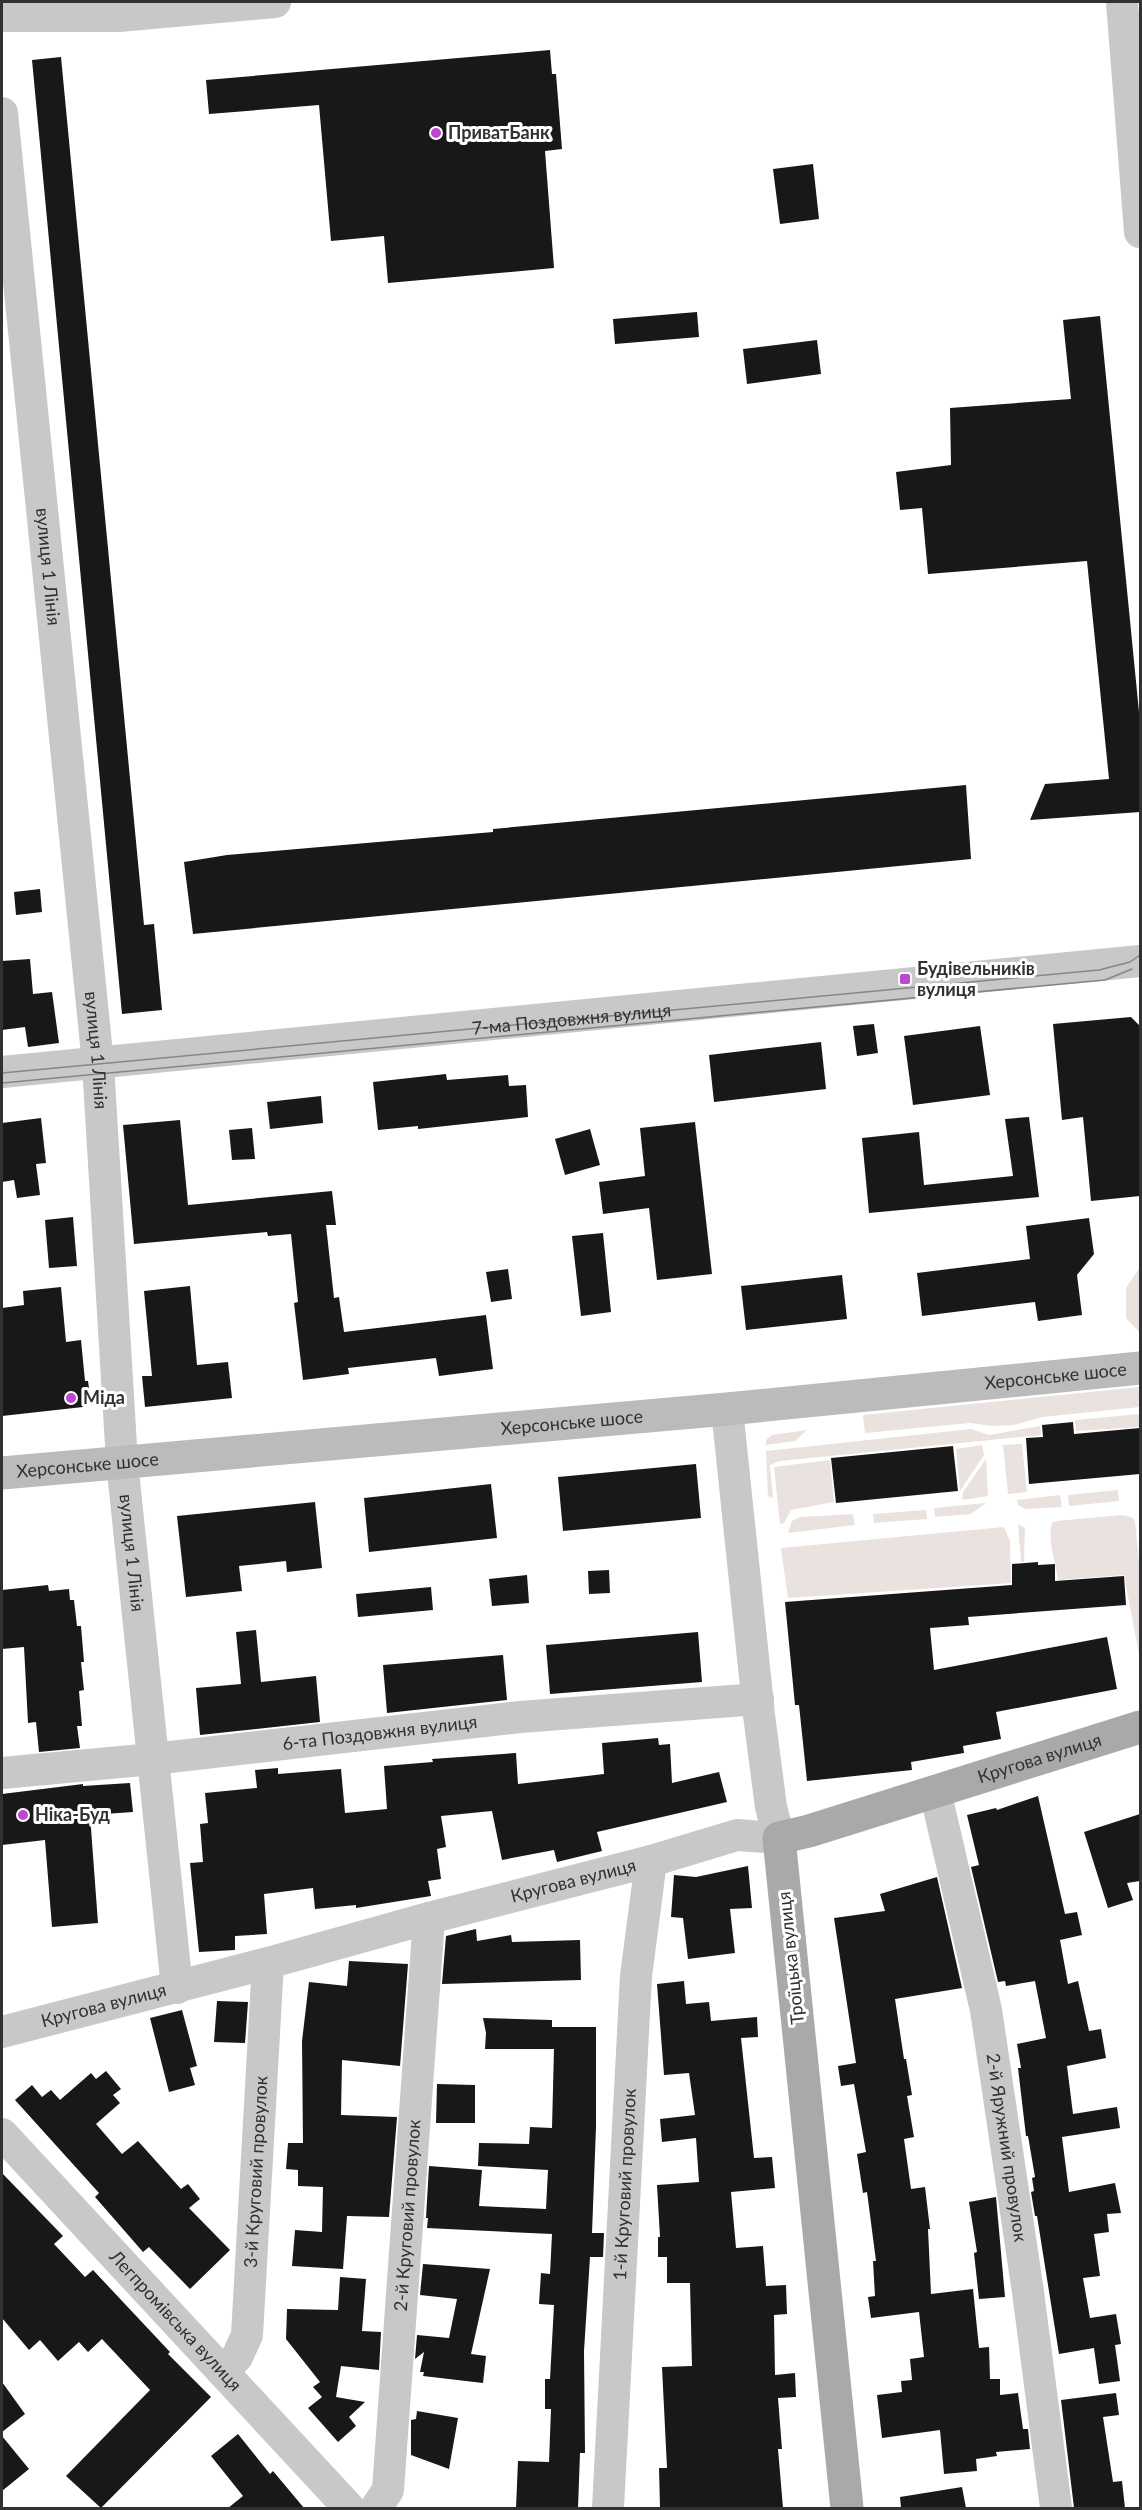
<svg xmlns="http://www.w3.org/2000/svg" width="1142" height="2510" viewBox="0 0 1142 2510" font-family="Lato,sans-serif">
  <style>
    .green { fill: #eae2de }
    .building { fill: #181818 }
    .lines { fill: none; stroke-linecap: round; stroke-linejoin: round }
    .street { stroke: #c8c8c8; stroke-width: 32 }
    .secondary { stroke: #bbb; stroke-width: 33 }
    .primary { stroke: #a9a9a9; stroke-width: 33 }
    .tram { stroke: #868686; stroke-width: 1.5 }
    .poi-dot { fill: #bc47d5; stroke: #fff; stroke-width: 2 }
    .labels { text-anchor: middle; stroke-width: 6; stroke-linejoin: round; paint-order: stroke }
    .poi-label { font-size: 18px; font-weight: bold; fill: #313131; stroke: #fff; text-anchor: start }
    .street-label { font-size: 18px; fill: #313131; stroke: #fff }
  </style>
  <rect width="100%" height="100%" fill="#fff"/>
  <!-- green -->
  <path class="green" d="M1140,1267V1333L1126,1318V1288Z
    M1140,1387V1407L1042,1417L1014,1425L992,1426L970,1423L865,1433L863,1415Z
    M1140,1414V1427L1076,1431L1075,1420Z
    M1040,1426L1041,1435L780,1461L770,1465L773,1498L768,1496L766,1451L971,1429L989,1435Z
    M807,1430L795,1441L766,1445V1440L772,1435Z
    M1022,1444L1027,1492L1008,1494L1003,1445Z
    M982,1445L984,1455L960,1491L956,1449Z
    M986,1459L988,1496L962,1500L963,1492Z
    M830,1460L834,1502L791,1510L784,1523L780,1524L774,1467Z
    M1118,1490L1119,1501L1069,1506L1068,1495Z
    M1060,1495L1062,1507L1026,1509L1018,1505L1017,1500Z
    M986,1503L971,1514L935,1517L934,1508Z
    M926,1510L927,1519L874,1523L873,1514Z
    M853,1514L855,1525L788,1533L792,1521L800,1517Z
    M1122,1515L1131,1517L1135,1521L1140,1572V1660L1124,1575L1058,1580C1056,1562 1047,1540 1052,1523L1056,1521Z
    M1018,1524L1025,1528L1024,1562H1021Z
    M1004,1527L1010,1541L1011,1583L788,1598L781,1548Z"/>
  <!-- building -->
  <path class="building" d="M550,50L552,74H556L562,149L545,151L554,268L388,283L384,236L331,241L319,105L209,114L206,80Z
    M61,57L144,925L154,924L162,1010L122,1014L32,60Z
    M813,164L819,219L780,224L773,169Z
    M697,312L699,337L615,344L613,319Z
    M1100,316L1140,722V812L1030,820L1045,784L1109,779L1087,561L928,574L922,508L900,510L896,472L951,465L950,408L1071,399L1063,320Z
    M817,340L821,374L747,384L743,349Z
    M966,785L971,859L193,934L184,862L227,855L493,832V829Z
    M40,889L42,912L16,915L14,892Z
    M30,959L33,994L52,992L59,1043L28,1047L25,1027L2,1030V961Z
    M1131,1017L1140,1026V1196L1091,1201L1083,1117L1062,1120L1053,1024Z
    M874,1024L878,1053L857,1056L853,1026Z
    M980,1026L990,1095L913,1105L904,1036Z
    M821,1042L826,1089L714,1102L709,1055Z
    M446,1074L447,1080L508,1075L509,1086L526,1085L528,1117L418,1129V1126L378,1130L373,1082Z
    M321,1096L323,1123L270,1129L267,1102Z
    M1029,1117L1039,1197L869,1213L862,1138L919,1132L924,1185L1013,1176L1005,1119Z
    M41,1118L46,1163L36,1164L40,1195L17,1198L14,1180L2,1182V1123Z
    M180,1120L188,1205L332,1191L336,1225H326L334,1298L339,1297L344,1332L486,1315L493,1369L439,1376L436,1358L348,1368L349,1374L303,1380L294,1303L298,1302L291,1234L268,1236L267,1232L134,1244L123,1125Z
    M695,1122L712,1274L657,1280L649,1208L603,1214L599,1182L645,1176L640,1128Z
    M252,1128L255,1159L232,1160L229,1130Z
    M590,1129L600,1165L565,1175L555,1139Z
    M73,1217L77,1266L49,1268L45,1220Z
    M1089,1218L1094,1254L1077,1275L1082,1315L1038,1321L1035,1302L922,1316L917,1273L1030,1259L1026,1226Z
    M603,1233L611,1312L581,1316L572,1236Z
    M508,1269L512,1299L491,1302L486,1272Z
    M842,1275L847,1319L746,1330L741,1286Z
    M190,1286L197,1365L228,1362L232,1398L145,1407L142,1376H152L144,1291Z
    M61,1287L66,1342L81,1340L85,1381H88L91,1402L83,1407L2,1416V1308L24,1305L23,1291Z
    M1073,1422L1074,1434L1140,1428V1474L1029,1484L1026,1438L1043,1437L1042,1425Z
    M953,1446L958,1491L836,1503L831,1458Z
    M696,1464L701,1518L563,1531L558,1477Z
    M491,1484L497,1538L369,1552L364,1498Z
    M315,1502L322,1568L287,1572L286,1561L239,1566L242,1591L186,1597L177,1516Z
    M1038,1562V1565L1055,1564V1581L1124,1576L1126,1605L968,1617L969,1625L930,1628L934,1670L1107,1637L1117,1689L996,1712L1001,1739L963,1746L964,1753L911,1762L912,1770L807,1781L799,1705H795L785,1602L1012,1585V1564Z
    M609,1570L610,1593L589,1594L588,1571Z
    M527,1575L529,1603L492,1606L489,1579Z
    M48,1585L49,1591L69,1589L70,1600H74L77,1626H81L84,1662H81L84,1690L79,1691L82,1726H77L80,1748L39,1752L36,1722L28,1723L24,1647L2,1649V1590Z
    M431,1587L433,1610L358,1617L356,1594Z
    M256,1630L261,1682L316,1676L320,1722L200,1735L196,1688L241,1684L236,1632Z
    M698,1632L702,1682L550,1694L546,1645Z
    M503,1655L507,1700L387,1713L383,1665Z
    M658,1738L659,1745L670,1744L672,1783L719,1772L727,1802L597,1832L602,1851L557,1862L554,1850L502,1860L492,1811L441,1816L446,1847L437,1849L441,1879L428,1881L431,1896L356,1908V1905L315,1909L313,1888L264,1894L267,1934L235,1936V1950L199,1952L190,1863L203,1862L200,1824L208,1823L205,1793L257,1788L255,1770L278,1768V1774L341,1769L345,1813L387,1809L384,1766L433,1762L432,1759L516,1753L518,1784L604,1774L602,1743Z
    M130,1783L133,1812L90,1815L98,1923L52,1927L45,1840L2,1845V1794L83,1784V1786Z
    M1038,1796L1065,1914L1077,1912L1082,1935L1060,1940L1068,1984L1078,1981L1089,2031L1101,2029L1106,2058L1067,2066L1073,2114L1117,2107L1120,2128L1062,2137L1069,2192L1115,2183L1121,2213L1107,2214L1109,2232L1094,2234L1100,2276L1083,2278L1090,2318L1116,2314L1121,2344L1115,2345L1120,2381L1099,2384L1094,2348L1059,2354L1037,2216H1035L1031,2192L1034,2191L1032,2178L1035,2177L1028,2136H1026L1018,2068H1021L1017,2044L1046,2038L1035,1981L1006,1986L1005,1981L998,1982L971,1867L979,1865L967,1815L996,1808L997,1810Z
    M1140,1814V1881L1127,1883L1133,1900L1108,1908L1084,1832Z
    M748,1866L752,1908L730,1909L735,1953L688,1959L683,1918L671,1917L674,1875L696,1877Z
    M937,1877L962,1988L895,1999L904,2059H906L912,2095L907,2096L914,2137L904,2139L911,2189L925,2187L930,2229H928L931,2294L973,2289L979,2348L989,2347L990,2379H1000V2395L1018,2393L1023,2429H1028L1030,2449L996,2452L997,2456L976,2459L977,2471L944,2474L940,2430L882,2438L877,2395L902,2392L901,2381L912,2380L910,2359L924,2357L919,2312L871,2318L868,2297L875,2296L873,2261H876L867,2192L863,2193L857,2154L866,2152L854,2084L841,2086L838,2066L856,2063L834,1918L885,1911L880,1894Z
    M476,1929L477,1941L511,1935L512,1942L580,1940L581,1980L442,1984L446,1936Z
    M349,1961L408,1964L400,2066L342,2060L341,2115L397,2117L389,2217L347,2216L343,2269L292,2266L295,2230L322,2232L323,2187L298,2186V2170L286,2169L288,2143H303L302,2041L309,1982L347,1986Z
    M684,1981L686,2004L709,2002L711,2021L757,2017L758,2037L741,2038L754,2158L772,2157L775,2188L731,2192L736,2248L763,2246L766,2286L786,2285L787,2314L774,2315L775,2375L795,2373L796,2397L778,2398L782,2449H778L783,2508H660L659,2468H667L662,2367L692,2366L690,2283H667V2257H658V2237H660L657,2185L699,2182L696,2138L662,2142L660,2119L695,2115L689,2073L664,2075L657,1984Z
    M217,2001L248,2002L245,2043L214,2042Z
    M182,2010L197,2066L190,2068L195,2085L169,2092L150,2018Z
    M483,2018L552,2020V2027H596V2127L592,2233H604L603,2257H590L584,2351L585,2453H580L578,2508H516L518,2461L549,2462L551,2409H545V2379H550L554,2305L539,2304L541,2273L550,2274L552,2234L427,2228L428,2218H426L429,2166L482,2170L479,2206L546,2209L548,2170L478,2166L479,2143L529,2144L530,2127L552,2128L554,2049H485L486,2033Z
    M106,2071L121,2089L113,2095L120,2103L96,2124L122,2154L138,2141L181,2189L188,2184L200,2199L189,2208L230,2250L190,2289L149,2247L143,2252L95,2197L99,2193L15,2100L32,2085L42,2097L51,2090L60,2100L91,2073L96,2079Z
    M437,2084L475,2085V2123H436Z
    M2,2173L63,2236L54,2244L85,2277L93,2270L170,2352L168,2354L211,2397L101,2508L66,2476L150,2390L102,2339L88,2352L79,2342L58,2361L40,2340L29,2350L2,2318Z
    M996,2197L1005,2297L979,2299L974,2253L977,2252L969,2202Z
    M423,2264L490,2269L471,2354L486,2356L483,2383L423,2376L424,2372H420L424,2352L415,2359L417,2335L449,2338L457,2299L420,2295Z
    M340,2277L366,2279L362,2331L381,2332L379,2370L341,2366L336,2397L365,2402L349,2417L356,2426L338,2442L308,2408L322,2397L313,2387L320,2382L286,2339L287,2309L338,2310Z
    M2,2382L25,2414L2,2432Z
    M1116,2393L1119,2415L1103,2417L1113,2482L1122,2481L1125,2508H1074L1061,2400Z
    M417,2411L458,2418L449,2469L411,2455V2420L416,2419Z
    M238,2434L270,2474L273,2471L304,2508H228L243,2496L211,2456Z
    M2,2436L29,2469L2,2491Z
    M962,2487L966,2508H901L900,2497Z"/>
  <g class="lines">
    <!-- street -->
    <g class="street">
      <path d="M1122,2L1140,232"/>
      <path d="M2,16H119L275,2"/>
      <path id="s1" d="M2,113L98,1064L122,1462L177,1988"/>
      <path d="M2,1072L1140,961"/>
      <path id="s2" d="M2,1773L153,1759L520,1717L758,1699"/>
      <path id="s3" d="M935,1791L986,2010L1028,2292L1056,2508"/>
      <path id="s4" d="M2,2032L268,1963L429,1918L651,1861L737,1835L779,1838L771,1807L759,1715L727,1409"/>
      <path id="s5" d="M2,2134L349,2508"/>
      <path id="s6" d="M222,2371L237,2357L247,2335L268,1963"/>
      <path id="s7" d="M376,2508L388,2490L429,1918"/>
      <path id="s8" d="M608,2508L636,1976L651,1861"/>
    </g>
    <!-- secondary -->
    <path class="secondary" id="s9" d="M2,1473L727,1409L1140,1368"/>
    <!-- primary -->
    <path class="primary" id="s10" d="M847,2508L779,1838L809,1831L1140,1727"/>
    <!-- tram -->
    <g class="tram">
      <path id="s11" d="M2,1073L1099,970L1130,962L1140,955"/>
      <path d="M2,1083L1105,980L1132,969"/>
    </g>
  </g>
  <!-- markers -->
  <g class="poi-dot">
    <circle cx="436" cy="133" r="6"/>
    <rect x="899" y="973" width="12" height="12" rx="3"/>
    <circle cx="71" cy="1398" r="6"/>
    <circle cx="23" cy="1815" r="6"/>
  </g>
  <g class="labels">
    <!-- poi labels -->
    <g class="poi-label">
      <text x="448" y="139">ПриватБанк</text>
      <text x="917" y="975">Будівельників<tspan x="917" dy="21">вулиця</tspan></text>
      <text x="83" y="1404">Міда</text>
      <text x="35" y="1821">Ніка-Буд</text>
    </g>
    <!-- street labels -->
    <g class="street-label">
      <text dy="6" stroke="none"><textPath href="#s1" startOffset="456">вулиця 1 Лінія</textPath></text>
      <text dy="6" stroke="none"><textPath href="#s11" startOffset="572">7-ма Поздовжня вулиця</textPath></text>
      <text dy="6" stroke="none"><textPath href="#s1" startOffset="942">вулиця 1 Лінія</textPath></text>
      <text dy="6" stroke="none"><textPath href="#s9" startOffset="1058">Херсонське шосе</textPath></text>
      <text dy="6" stroke="none"><textPath href="#s9" startOffset="572">Херсонське шосе</textPath></text>
      <text dy="6" stroke="none"><textPath href="#s9" startOffset="86">Херсонське шосе</textPath></text>
      <text dy="6" stroke="none"><textPath href="#s1" startOffset="1446">вулиця 1 Лінія</textPath></text>
      <text dy="6" stroke="none"><textPath href="#s2" startOffset="380">6-та Поздовжня вулиця</textPath></text>
      <text dy="6" stroke="none"><textPath href="#s10" startOffset="946">Кругова вулиця</textPath></text>
      <text dy="6" stroke="none"><textPath href="#s4" startOffset="591">Кругова вулиця</textPath></text>
      <text transform="translate(791 1958) rotate(-96)" y="6">Троїцька вулиця</text>
      <text dy="6" stroke="none"><textPath href="#s4" startOffset="105">Кругова вулиця</textPath></text>
      <text dy="6" stroke="none"><textPath href="#s3" startOffset="364">2-й Яружний провулок</textPath></text>
      <text dy="6" stroke="none"><textPath href="#s6" startOffset="208">3-й Круговий провулок</textPath></text>
      <text dy="6" stroke="none"><textPath href="#s8" startOffset="324">1-й Круговий провулок</textPath></text>
      <text dy="6" stroke="none"><textPath href="#s7" startOffset="297">2-й Круговий провулок</textPath></text>
      <text dy="6" stroke="none"><textPath href="#s5" startOffset="255">Легпромівська вулиця</textPath></text>
    </g>
  </g>
  <!-- border -->
  <rect width="1142" height="2510" fill="none" stroke="#313131" stroke-width="6"/>
</svg>
